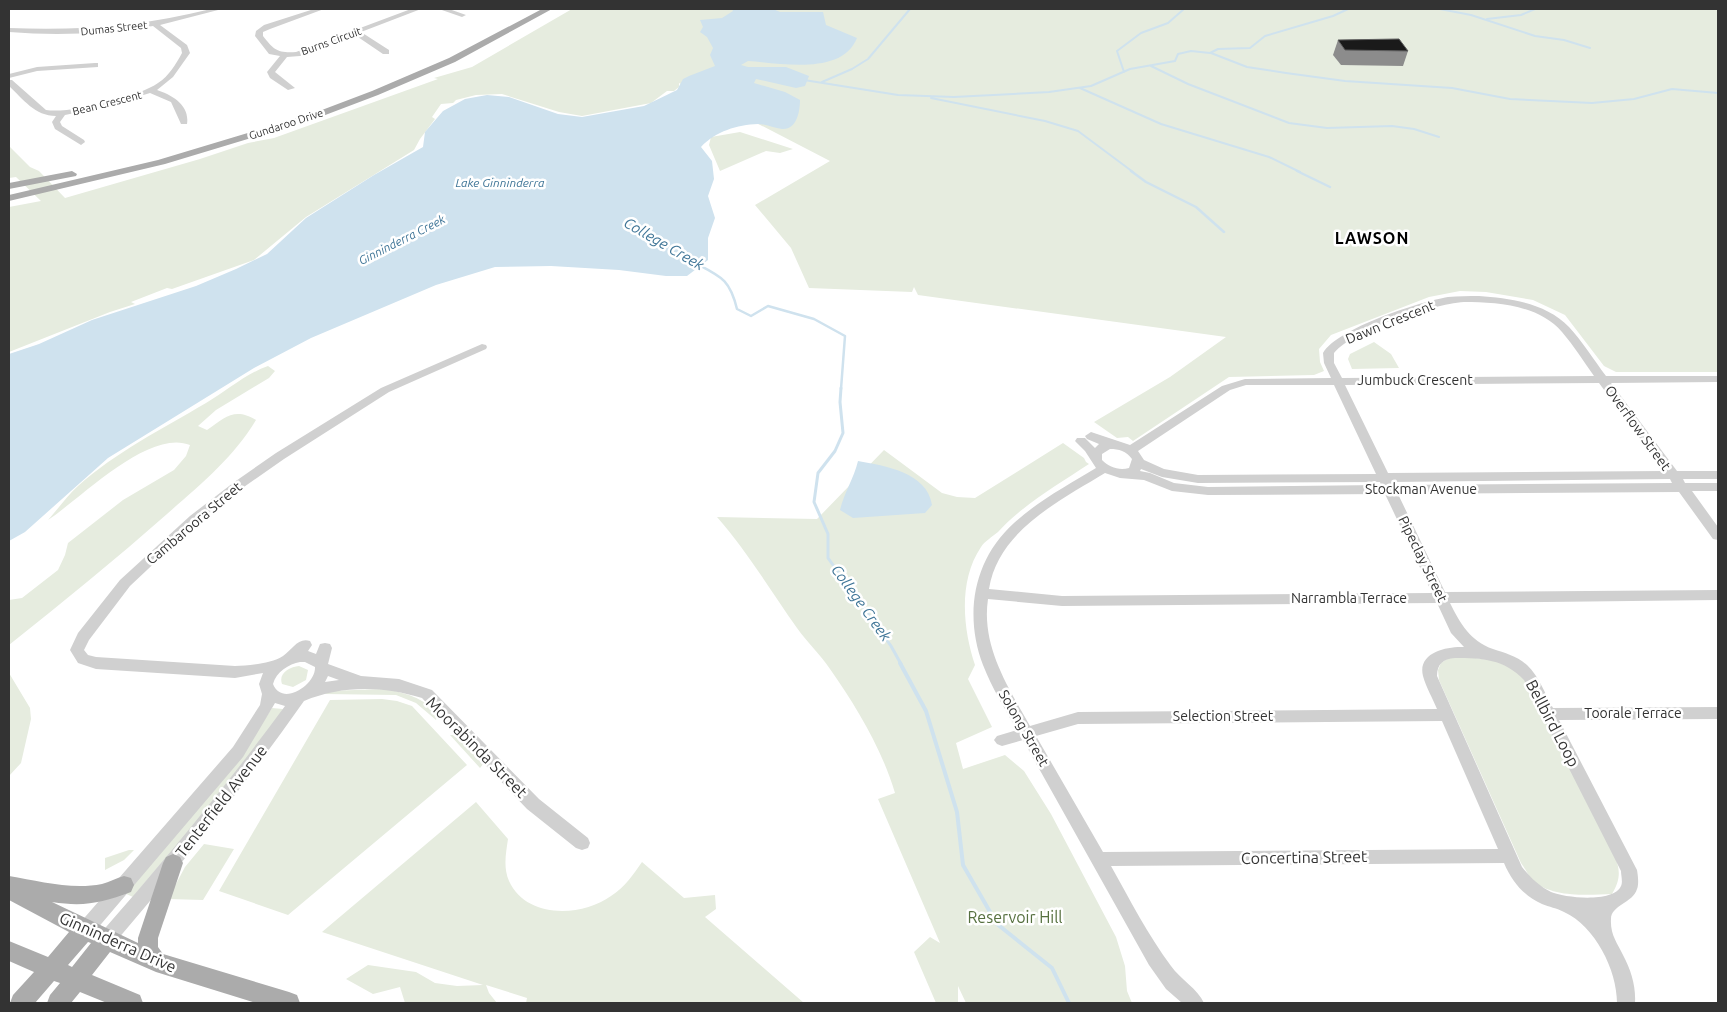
<svg xmlns="http://www.w3.org/2000/svg" width="1727" height="1012" viewBox="0 0 1727 1012" font-family="Ubuntu,sans-serif">
  <style>
    .green { fill: #e6ecdf }
    .water { fill: #cfe2ee }
    .lines { fill: none; stroke-linecap: round; stroke-linejoin: round }
    .stream-far3 { stroke: #cfe2ee; stroke-width: 2 }
    .stream-far2 { stroke: #cfe2ee; stroke-width: 2.5 }
    .stream-far1 { stroke: #cfe2ee; stroke-width: 3 }
    .stream { stroke: #cfe2ee; stroke-width: 4 }
    .minor { fill: #d0d0d0; fill-rule: evenodd }
    .major { fill: #ababab; fill-rule: evenodd }
    .wall { fill: #8c8c8c }
    .building { fill: #1a1a1a; stroke: #5f5f5f }
    .labels { text-anchor: middle; stroke-width: 5; stroke-linejoin: round; paint-order: stroke }
    .far-street-label { font-size: 11px; fill: #333; stroke: #fff }
    .far-water-label { font-size: 12px; font-style: italic; fill: #3f7597; stroke: #fff }
    .street-label { font-size: 14px; fill: #333; stroke: #fff }
    .water-label { font-size: 15px; font-style: italic; fill: #3f7597; stroke: #fff }
    .far-district-label { font-size: 16px; font-weight: bold; letter-spacing: 1px; fill: #000; stroke: #fff }
    .near-street-label { font-size: 16px; fill: #333; stroke: #fff }
    .near-park-label { font-size: 16px; fill: #56703f; stroke: #fff }
  </style>
  <rect width="100%" height="100%" fill="#fff"/>
  <!-- green -->
  <path class="green" d="M572,9H1718V372H1616L1604,366L1565,315L1533,300L1486,292L1460,291L1429,297L1331,335L1319,349L1320,362L1324,371L1314,375L1229,377L1133,441L1128,437L1117,438L1094,422L1170,377L1226,337L918,295L914,287L912,292L809,288L791,248L755,205L830,161L679,83V87L674,91H667L651,103L582,116L559,112L502,94L476,95L456,100L453,103L441,104L432,117L435,119L420,139L414,150L306,217L254,260L172,289L167,288L131,302L135,304L110,312L9,352V207L41,201L16,177L9,178V146L30,167L39,171L65,198L200,159L248,143L274,138L438,79L434,78L472,67Z
    M740,132L793,149L780,153L766,151L720,171L709,145L711,137Z
    M1374,342L1391,354L1399,368L1352,369L1348,359L1350,354Z
    M268,366L275,371L269,378L216,410L198,426L207,430C225,417 235,407 256,420C233,458 200,485 167,514C116,559 63,602 9,645V600L22,598L58,570L65,555L68,543L123,500L174,470L186,456L190,445C149,428 80,499 48,520C58,509 67,496 78,486C116,452 162,429 206,403C227,391 245,374 268,366Z
    M1063,443L1084,458L1086,462L1089,464C1057,485 1024,504 998,532C992,537 985,541 981,547C958,581 963,629 975,665L968,679L992,727L956,743L963,769L1005,755L1024,771L1051,814L1116,937L1125,966L1127,991L1132,1003H966L958,986V1003H936L914,952L930,937L940,943L878,799L895,793C882,749 856,706 830,669C820,654 807,642 797,628C770,590 747,551 717,517L817,519L884,450L942,493L957,497L975,498Z
    M1454,655L1504,662L1523,677L1610,844C1618,864 1624,874 1612,894C1587,895 1552,898 1532,880C1528,875 1525,868 1521,863L1439,680L1438,670L1441,663Z
    M299,666L308,670L306,680L293,687L282,684C278,673 290,667 299,666Z
    M9,673L30,708L31,719L21,763L9,776Z
    M384,689C406,693 422,697 438,714L436,720L416,703L396,695L325,694L327,691Z
    M382,699L397,701L412,706L467,765L288,915L219,891L330,700Z
    M272,708L283,709C242,778 183,835 133,897L122,892L252,739Z
    M450,735H458L484,763L480,768Z
    M476,802L508,839C506,853 503,867 509,881C526,919 582,917 611,896C625,887 633,875 642,862L684,898L715,895L716,909L705,917L804,1003H526L527,998L486,985L489,993L497,1003H405L400,987L373,994L346,979L368,965L416,972L435,983L457,986L483,985L322,932Z
    M204,844L234,849L203,900L168,899L185,867Z
    M129,850H134L124,860L105,870V858Z"/>
  <!-- water -->
  <path class="water" d="M732,9H773L780,12H823L826,25L857,38C842,76 780,63 748,61L741,65L748,67H786L809,76L805,86L796,88L756,79L754,83L785,92L800,100C800,111 797,130 782,129C774,128 766,124 758,124C737,125 716,131 701,147L712,161L714,179L708,196L715,218L708,238V260L687,276H666L619,270L551,266L495,267L436,285L311,338L254,368L108,458L25,532L9,541V354L39,344L92,320L196,286L236,269L267,254L306,218L374,175L423,147L425,132L443,111L465,99L487,95L509,97L558,114L582,117L644,106L677,90L683,79L689,76L715,66L710,55L713,48L707,37L700,32L703,27L700,20L722,18L733,11Z
    M858,461C885,466 927,472 932,505L925,513L853,518L840,510C844,493 854,478 858,461Z"/>
  <g class="lines">
    <!-- stream-far3 -->
    <path class="stream-far3" d="M1440,9L1471,15L1535,36L1564,40L1590,48
      M1487,19L1521,15L1535,9
      M1211,53L1247,67L1286,73L1345,81L1452,88L1510,99L1592,103L1634,99L1672,89L1718,93
      M1151,66L1188,84L1289,123L1327,128L1392,126L1414,129L1439,137
      M1124,72L1117,51L1141,33L1168,23L1184,9
      M804,80L898,95L954,97L1049,92L1091,86L1130,69L1175,61L1178,54L1191,51L1210,53L1218,49L1250,48L1265,36L1333,16L1348,9
      M822,82L852,69L868,59L910,9
      M1080,88L1161,124L1269,157L1300,172
      M931,98L1045,121L1078,131L1133,172"/>
    <!-- stream-far2 -->
    <path class="stream-far2" d="M1131,171L1146,182L1196,207L1224,232
      M1297,171L1330,187
      M697,264C722,277 730,280 737,309L751,316L768,306L814,319L845,336L841,389"/>
    <!-- stream-far1 -->
    <path class="stream-far1" d="M841,388L840,402L843,433L835,451L818,473L814,502L828,534V558L891,646L901,664"/>
    <!-- stream -->
    <path class="stream" d="M900,663L926,711L957,812L963,865L997,924L1052,968L1069,1003"/>
    <!-- minor -->
    <path class="minor" d="M211,9H222L160,25L187,45L190,53L173,77L157,90C172,95 190,105 187,124H181L171,102L150,93L104,107L65,115L60,122L62,126L84,140L85,142L81,145L55,129L52,122L56,116C35,116 23,99 9,86V80H12L46,110C71,114 138,97 158,83C169,76 176,64 182,53L181,48L153,26C105,34 57,36 9,32V28C78,31 143,26 211,9Z
      M314,9H324L270,29L263,32V36C274,50 277,53 296,52L411,9H421L361,32L389,50V54H383L355,35L300,56L287,57L275,72L295,88L288,90L270,78L267,72L280,56L269,54L255,36L256,31L264,25Z
      M439,9H449L466,15L462,17Z
      M95,63H98V67L37,71L9,78V74L37,67Z
      M1479,296C1509,298 1546,303 1569,327C1582,341 1594,360 1606,376H1718V382L1611,383L1677,471H1718V479H1683L1685,483H1718V491H1692L1718,527V540L1713,539L1679,492L1398,494L1445,592L1718,590V600L1450,603C1460,623 1470,641 1493,649C1505,653 1517,656 1527,665C1539,676 1545,694 1553,708L1718,707V719L1559,720L1637,870C1638,876 1639,884 1637,889C1633,903 1611,905 1611,919C1610,934 1617,943 1623,955C1631,970 1636,986 1635,1003H1617C1617,970 1595,926 1564,912C1557,908 1549,907 1542,904C1524,896 1512,882 1504,863L1111,866C1130,900 1148,935 1171,966C1180,979 1198,989 1204,1003H1182L1166,989L1149,965L1023,740L1002,746L997,744L994,740L997,736L1017,730C1005,709 992,688 983,665C964,615 973,560 1014,523C1038,501 1068,485 1096,468L1085,451L1075,441L1077,438H1085L1095,448L1099,444L1087,439L1085,436L1091,432L1130,445L1222,386L1245,379L1331,378L1324,363L1323,353C1338,328 1419,302 1448,297C1458,296 1469,296 1479,296ZM1464,302C1497,302 1539,305 1562,332C1574,346 1584,362 1594,376L1342,378L1334,363V353C1356,328 1430,305 1464,302ZM1599,383L1664,471L1388,473L1345,385ZM1246,385H1334L1376,474L1198,475L1164,469L1144,460L1138,451L1230,390ZM1110,449C1119,449 1126,451 1132,459L1129,468C1119,471 1109,467 1102,460V454ZM1141,469L1162,477L1198,483L1380,482L1381,485L1208,487L1174,483L1150,473L1140,471ZM1105,473L1120,478L1144,480L1172,491L1208,495L1385,494L1432,593L1062,596L989,589C998,531 1059,501 1105,473ZM1670,479L1672,483L1394,485L1392,482ZM988,599L1062,606L1437,603L1451,633L1464,647C1448,646 1417,652 1423,676C1426,687 1433,699 1437,709L1078,712L1030,726C1008,687 981,646 988,599ZM1455,658C1482,658 1504,659 1524,680L1621,871C1621,875 1623,882 1621,886C1614,903 1565,898 1551,892C1539,886 1530,877 1522,867L1437,676C1437,664 1443,659 1455,658ZM1442,721L1498,849L1103,852L1036,736L1078,724Z
      M482,344L486,345L487,347L486,349L389,392L284,459L241,489L198,522L130,586L89,640L84,650L88,655L96,657L235,666C249,665 271,664 283,656C292,650 298,637 310,641L312,645L308,651L316,654L320,644L325,643L330,644L332,648L328,664L361,676L399,679L432,690L539,799L588,838L590,843L588,848L582,850L576,848L527,809L422,698C383,686 342,685 304,701C244,786 180,867 112,946L106,948L100,946L97,940L100,934C165,860 227,785 285,706L275,703L243,757L91,936L85,938L79,936L76,930L79,924L233,747L260,705L262,694L259,684L263,673L235,678L96,669L78,663L70,650L78,633L120,580L190,516L233,483L276,453L381,388ZM300,662H305L315,667C316,685 282,707 273,684C276,672 289,664 300,662ZM328,676L339,680L325,682Z"/>
    <!-- major -->
    <path class="major" d="M542,9H552L455,62L378,95L320,117L165,164L9,201V195L158,160L314,113L372,91L449,58Z
      M72,171L77,174L76,176L9,189V183Z
      M173,854L180,857L183,863L158,938V947L163,954L289,992L297,995L300,1003H256L156,972L110,952L92,975L140,995L143,1003H107L80,992L71,1003H47L50,995L60,983L54,981L35,1003H10L13,995L34,972L9,961V941L48,957L69,932L9,900V876C39,881 71,890 102,884C109,882 117,878 124,876L131,878L134,885L131,892C101,903 84,907 52,902L138,943V938L163,863L166,857ZM88,942L91,943L72,967L68,965Z"/>
  </g>
  <!-- wall -->
  <path class="wall" d="M1338,40L1408,51L1403,66L1341,65L1333,55Z"/>
  <!-- building -->
  <path class="building" d="M1399,39L1408,51L1345,50L1338,40Z"/>
  <g class="labels">
    <!-- far-street labels -->
    <g class="far-street-label">
      <text transform="translate(114 28) rotate(-6)" y="4">Dumas Street</text>
      <text transform="translate(331 41) rotate(-20)" y="4">Burns Circuit</text>
      <text transform="translate(107 103) rotate(-14)" y="4">Bean Crescent</text>
      <text transform="translate(286 124) rotate(-18)" y="4">Gundaroo Drive</text>
    </g>
    <!-- far-water labels -->
    <g class="far-water-label">
      <text x="500" y="187">Lake Ginninderra</text>
      <text transform="translate(402 240) rotate(-27)" y="4">Ginninderra Creek</text>
    </g>
    <!-- street labels -->
    <g class="street-label">
      <text transform="translate(1390 322) rotate(-22)" y="5">Dawn Crescent</text>
      <text x="1415" y="385">Jumbuck Crescent</text>
      <text transform="translate(1638 428) rotate(54)" y="5">Overflow Street</text>
      <text x="1421" y="494">Stockman Avenue</text>
      <text transform="translate(194 523) rotate(-40)" y="5">Cambaroora Street</text>
      <text transform="translate(1423 559) rotate(64)" y="5">Pipeclay Street</text>
      <text x="1349" y="603">Narrambla Terrace</text>
      <text x="1633" y="718">Toorale Terrace</text>
      <text x="1223" y="721">Selection Street</text>
      <text transform="translate(1024 728) rotate(60)" y="5">Solong Street</text>
    </g>
    <!-- water labels -->
    <g class="water-label">
      <text transform="translate(664 244) rotate(30)" y="5">College Creek</text>
      <text transform="translate(861 603) rotate(54)" y="5">College Creek</text>
    </g>
    <!-- far-district labels -->
    <g class="far-district-label">
      <text x="1372" y="244">LAWSON</text>
    </g>
    <!-- near-street labels -->
    <g class="near-street-label">
      <text transform="translate(1553 723) rotate(62)" y="6">Bellbird Loop</text>
      <text transform="translate(477 747) rotate(45)" y="6">Moorabinda Street</text>
      <text transform="translate(221 801) rotate(-52)" y="6">Tenterfield Avenue</text>
      <text transform="translate(1304 857) rotate(-1)" y="6">Concertina Street</text>
      <text transform="translate(118 942) rotate(24)" y="6">Ginninderra Drive</text>
    </g>
    <!-- near-park labels -->
    <g class="near-park-label">
      <text x="1015" y="923">Reservoir Hill</text>
    </g>
  </g>
  <!-- border -->
  <rect width="1727" height="1012" fill="none" stroke="#333333" stroke-width="20"/>
</svg>
